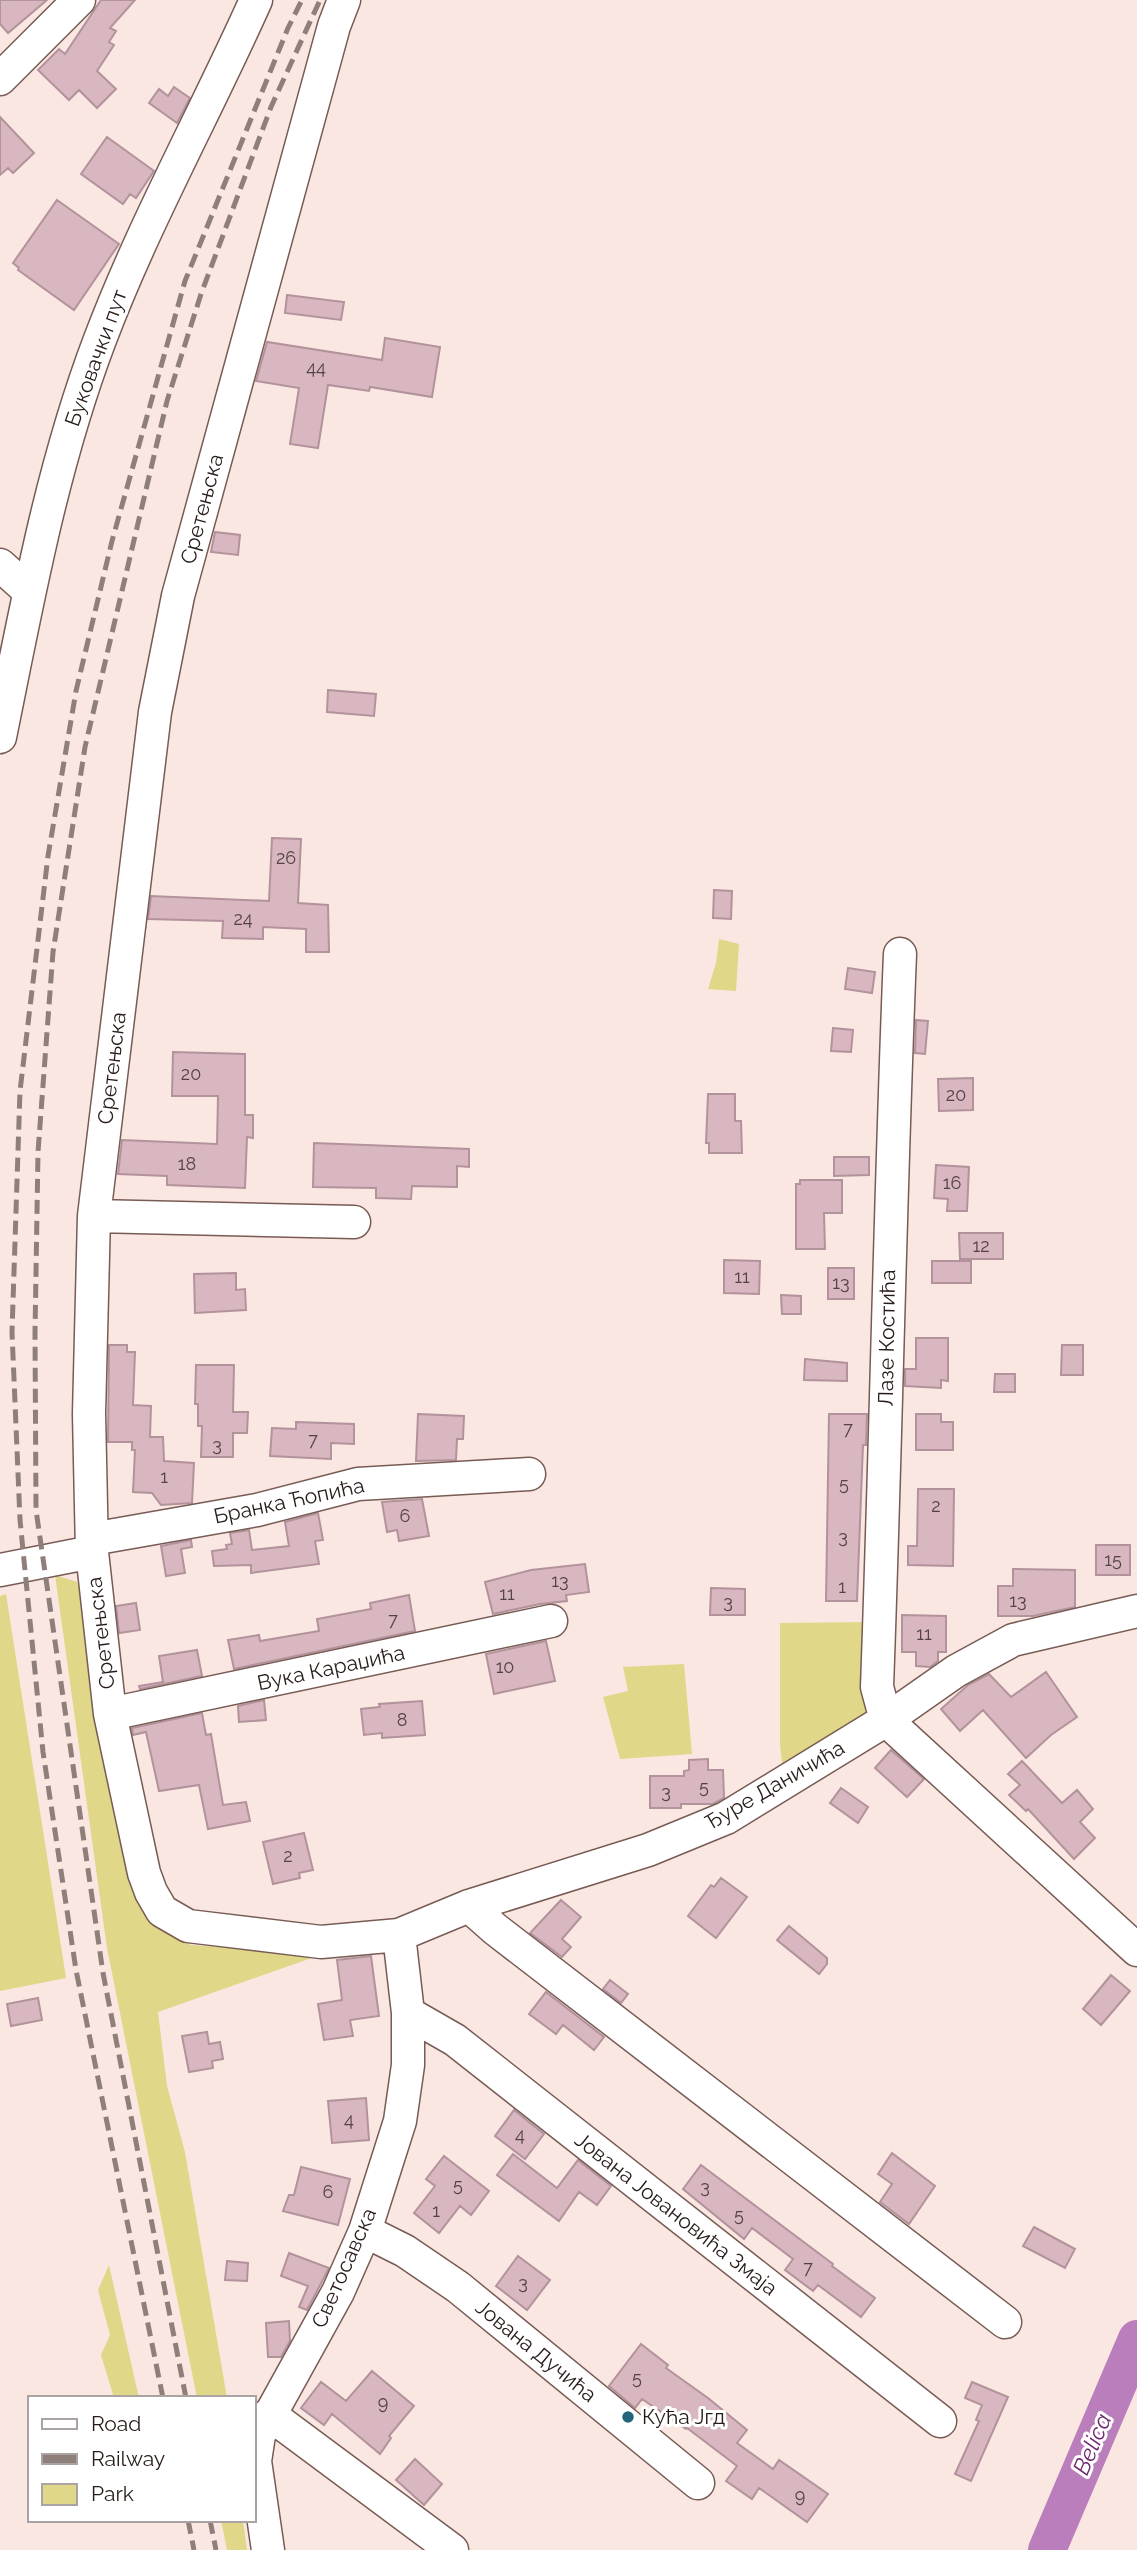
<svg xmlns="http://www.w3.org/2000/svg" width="1137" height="2550" viewBox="0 0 1137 2550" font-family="Raleway,sans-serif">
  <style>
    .green { fill: #e1d788 }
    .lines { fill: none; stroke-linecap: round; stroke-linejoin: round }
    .river { stroke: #b97ebb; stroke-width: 38 }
    .building { fill: #d8b7c0; stroke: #b2929b; stroke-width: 2 }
    .minor-casing { stroke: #775b54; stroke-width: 35 }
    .minor { stroke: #fff; stroke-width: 32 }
    .rail { stroke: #8f7f7b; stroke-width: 5; stroke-dasharray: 14 7; stroke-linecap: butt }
    .poi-dot { fill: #25657a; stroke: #fff; stroke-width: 2.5 }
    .labels { text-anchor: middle; stroke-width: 6; stroke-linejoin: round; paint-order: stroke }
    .number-label { font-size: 18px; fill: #544343 }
    .street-label { font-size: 21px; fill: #281c19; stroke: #fff }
    .poi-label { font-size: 21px; fill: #281c19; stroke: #fff; text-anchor: start }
    .water-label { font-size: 23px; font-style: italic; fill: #6f2773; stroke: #fff }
  </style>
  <rect width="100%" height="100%" fill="#fbe7e2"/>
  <!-- green -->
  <path class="green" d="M719,939L739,944L736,991L708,989L716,963Z
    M55,1575L77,1582L86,1601L168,1931L191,1945L323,1954L158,2012L167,2086L185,2152L227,2398H197L107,1948Z
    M6,1594L66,1978L0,1991V1596Z
    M869,1622V1700L866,1717L783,1771L780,1745V1623Z
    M684,1664L692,1754L620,1759L603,1697L628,1691L623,1667Z
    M109,2265L139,2398H114L101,2355L110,2335L98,2290Z
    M221,2520H243L247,2550H227Z"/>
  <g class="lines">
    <!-- river -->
    <path class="river" d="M1047,2550L1137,2339"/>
  </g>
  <!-- building -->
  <path class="building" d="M0,0H47L8,33L0,24Z
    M101,0H135L110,28L116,31L109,42L114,45L97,71L116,89L97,108L79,90L69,100L38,70L59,49L65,54Z
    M174,87L190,98L177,123L149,103L159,89L168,96Z
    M0,117L34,153L13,173L8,168L0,175Z
    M107,137L154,171L136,198L130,194L123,204L81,174Z
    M57,200L119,244L74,310L18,270L19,268L13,263Z
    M287,295L344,302L341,320L285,313Z
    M385,338L440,347L432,397L370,387L369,391L328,385L318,448L290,444L299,388L256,381L267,342L382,360Z
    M215,532L240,535L238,555L211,552Z
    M328,690L376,694L374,716L327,712Z
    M272,838L301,839L298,903L328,905L329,952H306V929L263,927V939L222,938L223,921L148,919L151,896L269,901Z
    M714,890L732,891L731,919L713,918Z
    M848,968L875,972L872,993L845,989Z
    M916,1020L928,1021L925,1054L915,1053Z
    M833,1028L853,1030L851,1052L831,1051Z
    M173,1052L245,1054V1115H253V1138L247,1137L245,1188L167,1185V1176L118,1174L122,1140L217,1144L218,1096H172Z
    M973,1078V1110L939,1111L938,1079Z
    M708,1094H735V1121H741L742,1153H709V1143H706Z
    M314,1143L469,1149V1167L457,1166V1187L412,1186L411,1199L376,1198V1188L313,1187Z
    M834,1157H869V1175L834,1176Z
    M936,1165L969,1167L967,1211H947L948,1199L934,1198Z
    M800,1180H842V1213H824L825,1249H796V1184H800Z
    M959,1233H1003V1259H960Z
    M724,1260L760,1261L759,1294L724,1293Z
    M932,1261H971V1283H932Z
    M828,1268H854V1299H828Z
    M236,1273V1290L245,1289L246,1310L195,1313L194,1274Z
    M781,1295L801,1296V1314H782Z
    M916,1338H948V1381L941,1380V1388L905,1386V1369H916Z
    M109,1345H127V1352H135L133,1405L151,1406L150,1437H163L164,1461L194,1463L192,1503L161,1505L152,1493L133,1492L135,1450H132V1442H108Z
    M1062,1345H1083V1375H1061Z
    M805,1359L847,1363V1381L804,1380Z
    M196,1365H234L233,1412H248L247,1433H233V1457H201L202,1426H198V1404H195Z
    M995,1374H1015V1392H994Z
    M418,1414L464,1416L463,1439H457L456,1460L416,1461Z
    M829,1414H867L866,1445H863L857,1601H826Z
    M916,1414H941V1422H953V1450H916Z
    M296,1422L354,1424V1444L331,1443V1459L270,1456L272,1428L296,1429Z
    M918,1489H954L953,1566L908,1565V1546H917Z
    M422,1499L429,1536L399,1541L397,1530L387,1532L382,1502Z
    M318,1513L323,1540L315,1541L319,1564L251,1573V1565L214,1566L212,1551L227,1549L226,1545L232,1544L230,1533L249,1530L252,1550L289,1546L285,1522Z
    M191,1540L192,1547L181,1549L185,1573L166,1576L161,1546Z
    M1096,1545H1130V1575H1096Z
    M585,1564L589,1592L566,1595L567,1601L540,1604L493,1614L485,1582L531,1570Z
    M1013,1569L1075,1570V1607L1033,1616H998V1586H1013Z
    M711,1588L745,1589V1615H710Z
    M409,1595L415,1631L234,1669L228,1640L259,1635L260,1641L319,1631L317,1619L371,1609L370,1603Z
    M136,1603L140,1630L119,1633L116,1606Z
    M902,1615L946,1616V1652H938V1661L930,1667L916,1666V1652H902Z
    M546,1641L555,1681L494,1694L486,1654Z
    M197,1650L202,1676L140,1689L139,1686L163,1682L159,1656Z
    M1046,1672L1077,1717L1051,1735L1026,1758L983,1710L960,1731L941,1709L968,1685L989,1674L1011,1697Z
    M264,1700L266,1720L239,1722L238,1706Z
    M422,1701L425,1735L382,1738V1733L364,1735L361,1709L380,1707L379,1704Z
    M202,1713L206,1735L211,1734L223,1805L246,1802L250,1821L208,1829L199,1785L159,1791L146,1732L133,1735L132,1728Z
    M891,1750L924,1779L907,1797L875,1768Z
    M708,1759V1770H723L724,1798L713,1804H681V1808H650V1776H684V1771L689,1770V1760Z
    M1022,1761L1062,1803L1077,1790L1093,1809L1080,1822L1095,1838L1074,1859L1028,1809L1026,1811L1009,1795L1020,1785L1008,1774Z
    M841,1788L868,1807L858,1823L830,1803Z
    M304,1833L313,1870L299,1873L300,1878L273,1884L263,1842Z
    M721,1878L747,1897L716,1938L688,1916L711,1885L714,1887Z
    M561,1900L581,1917L562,1939L571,1947L562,1957L530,1933Z
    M789,1926L827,1958V1964L819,1974L777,1940Z
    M371,1956L379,2016L350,2020L353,2036L324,2040L318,2004L342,2000L337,1960Z
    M1111,1975L1130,1991L1101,2025L1083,2009Z
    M610,1980L628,1994L621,2003L603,1989Z
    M546,1992L604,2037L594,2050L563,2025L556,2034L529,2014Z
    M38,1998L42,2020L11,2026L7,2004Z
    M207,2032L209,2044L220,2042L223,2059L212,2061L213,2068L189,2072L182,2036Z
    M366,2098L369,2140L332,2143L328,2101Z
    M514,2110L544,2134L525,2159L495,2136Z
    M892,2153L935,2186L909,2224L880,2202L892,2184L878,2174Z
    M513,2154L557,2188L578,2160L611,2186L597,2205L579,2192L559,2221L497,2175Z
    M444,2156L489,2191L471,2215L460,2206L439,2233L414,2213L435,2186L426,2179Z
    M701,2165L833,2264L832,2266L875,2298L861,2317L818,2285L813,2291L785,2270L793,2259L752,2228L744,2239L683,2189Z
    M301,2167L350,2179L338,2225L283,2211L289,2195H294Z
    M1034,2227L1075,2249L1065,2268L1023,2246Z
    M289,2253L329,2268L307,2310L299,2307L308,2286L281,2276Z
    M518,2256L550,2280L527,2310L496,2286Z
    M227,2261L248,2263L247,2281L225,2280Z
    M289,2321L290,2341L281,2357H268L266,2323Z
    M641,2344L668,2365L666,2368L708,2398L747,2430L737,2443L773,2469L779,2460L828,2494L807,2522L759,2488L752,2499L726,2481L737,2466L687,2428L686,2429L642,2399L635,2408L609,2386Z
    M372,2371L414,2406L389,2436L391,2438L380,2454L332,2414L324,2425L301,2408L321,2382L346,2401Z
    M972,2382L1008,2397L971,2481L955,2474L979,2421L976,2420L982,2405L965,2398Z
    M415,2459L442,2484L424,2505L396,2480Z"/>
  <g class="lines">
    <!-- minor casing -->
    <g class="minor-casing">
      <path id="minor" d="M344,0L334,26L178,596L155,712L94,1216L89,1414L92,1552L110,1714L144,1873L151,1892L162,1911L188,1926L321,1942L399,1935L469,1906L648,1850L726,1818L886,1720L956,1671L1013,1640L1137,1611
        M0,79L79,0
        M0,565L29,591
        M0,737C27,604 51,469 99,342C143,225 205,114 256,0
        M900,954C890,1198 886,1443 877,1687L886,1720L1137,1950
        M94,1216L354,1222
        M92,1539L257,1510L358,1484L529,1474
        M0,1570L92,1552
        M110,1714L551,1621
        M469,1906L495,1929L1005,2322
        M408,2013L455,2040L940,2421
        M365,2231L405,2251L458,2287L698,2483
        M269,2414L452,2550
        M268,2550L255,2461L259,2435L338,2292L365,2231L400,2121L408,2065V2013L399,1935"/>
    </g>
    <!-- minor -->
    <use href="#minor" class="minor"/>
    <!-- rail -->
    <path class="rail" d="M163,2398L76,1970L43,1752L20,1520L12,1332L20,1091L48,856L76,691L112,541L185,281L288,28L302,0
      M186,2398L103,1973L36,1510L35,1333L38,1152L53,952L85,747L167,401L201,294L271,107L320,0
      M188,2520L194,2550
      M210,2520L216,2550"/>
  </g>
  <!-- markers -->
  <circle class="poi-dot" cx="628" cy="2417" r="7"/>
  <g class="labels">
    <!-- number labels -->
    <g class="number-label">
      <text x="316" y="374">44</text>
      <text x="286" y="864">26</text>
      <text x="243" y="925">24</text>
      <text x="191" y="1080">20</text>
      <text x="956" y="1101">20</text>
      <text x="187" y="1170">18</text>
      <text x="952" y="1189">16</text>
      <text x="981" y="1252">12</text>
      <text x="742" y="1283">11</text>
      <text x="841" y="1289">13</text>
      <text x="848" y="1435">7</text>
      <text x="313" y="1446">7</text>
      <text x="217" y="1451">3</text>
      <text x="164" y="1483">1</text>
      <text x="844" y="1490">5</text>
      <text x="936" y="1512">2</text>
      <text x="405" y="1522">6</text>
      <text x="843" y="1543">3</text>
      <text x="1113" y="1566">15</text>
      <text x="560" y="1587">13</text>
      <text x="842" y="1593">1</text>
      <text x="507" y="1600">11</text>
      <text x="1018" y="1607">13</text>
      <text x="728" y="1608">3</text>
      <text x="393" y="1626">7</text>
      <text x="924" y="1640">11</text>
      <text x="505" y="1673">10</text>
      <text x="402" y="1726">8</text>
      <text x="704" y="1793">5</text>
      <text x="666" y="1798">3</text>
      <text x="288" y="1862">2</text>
      <text x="349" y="2126">4</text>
      <text x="520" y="2141">4</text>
      <text x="458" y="2191">5</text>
      <text x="705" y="2193">3</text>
      <text x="328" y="2198">6</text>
      <text x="436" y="2217">1</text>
      <text x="739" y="2221">5</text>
      <text x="808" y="2274">7</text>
      <text x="523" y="2289">3</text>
      <text x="637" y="2384">5</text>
      <text x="383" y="2409">9</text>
      <text x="800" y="2502">9</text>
    </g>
    <!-- street labels -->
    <g class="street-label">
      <text transform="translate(96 358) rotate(-70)" y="7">Буковачки пут</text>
      <text transform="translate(202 509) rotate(-75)" y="7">Сретењска</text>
      <text transform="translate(112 1068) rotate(-83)" y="7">Сретењска</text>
      <text transform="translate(887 1338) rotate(-89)" y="7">Лазе Костића</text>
      <text transform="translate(289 1501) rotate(-12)" y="7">Бранка Ћопића</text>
      <text transform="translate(101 1633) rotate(-97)" y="7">Сретењска</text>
      <text transform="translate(331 1668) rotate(-12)" y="7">Вука Караџића</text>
      <text transform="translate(775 1785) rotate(-30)" y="7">Ђуре Даничића</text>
      <text transform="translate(676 2214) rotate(38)" y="7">Јована Јовановића Змаја</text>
      <text transform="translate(344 2268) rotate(-66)" y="7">Светосавска</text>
      <text transform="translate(536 2351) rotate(39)" y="7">Јована Дучића</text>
    </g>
    <!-- poi labels -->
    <g class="poi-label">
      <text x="642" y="2424">Кућа Јгд</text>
    </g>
    <!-- water labels -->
    <g class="water-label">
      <text transform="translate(1092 2444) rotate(-67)" y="8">Belica</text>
    </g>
  </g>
  <!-- legend -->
  <rect x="28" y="2396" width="228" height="126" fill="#ffffff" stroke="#a9a4a3" stroke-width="2"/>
  <rect x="42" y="2419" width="35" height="10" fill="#ffffff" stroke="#a9a4a3" stroke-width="2"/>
  <text x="91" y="2431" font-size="21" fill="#281c19">Road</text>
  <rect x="42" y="2454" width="35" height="10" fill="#8f7f7b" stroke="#a9a4a3" stroke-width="2"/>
  <text x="91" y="2466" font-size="21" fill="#281c19">Railway</text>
  <rect x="42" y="2484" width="35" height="21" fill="#e1d788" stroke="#a9a4a3" stroke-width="2"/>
  <text x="91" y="2501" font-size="21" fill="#281c19">Park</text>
</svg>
